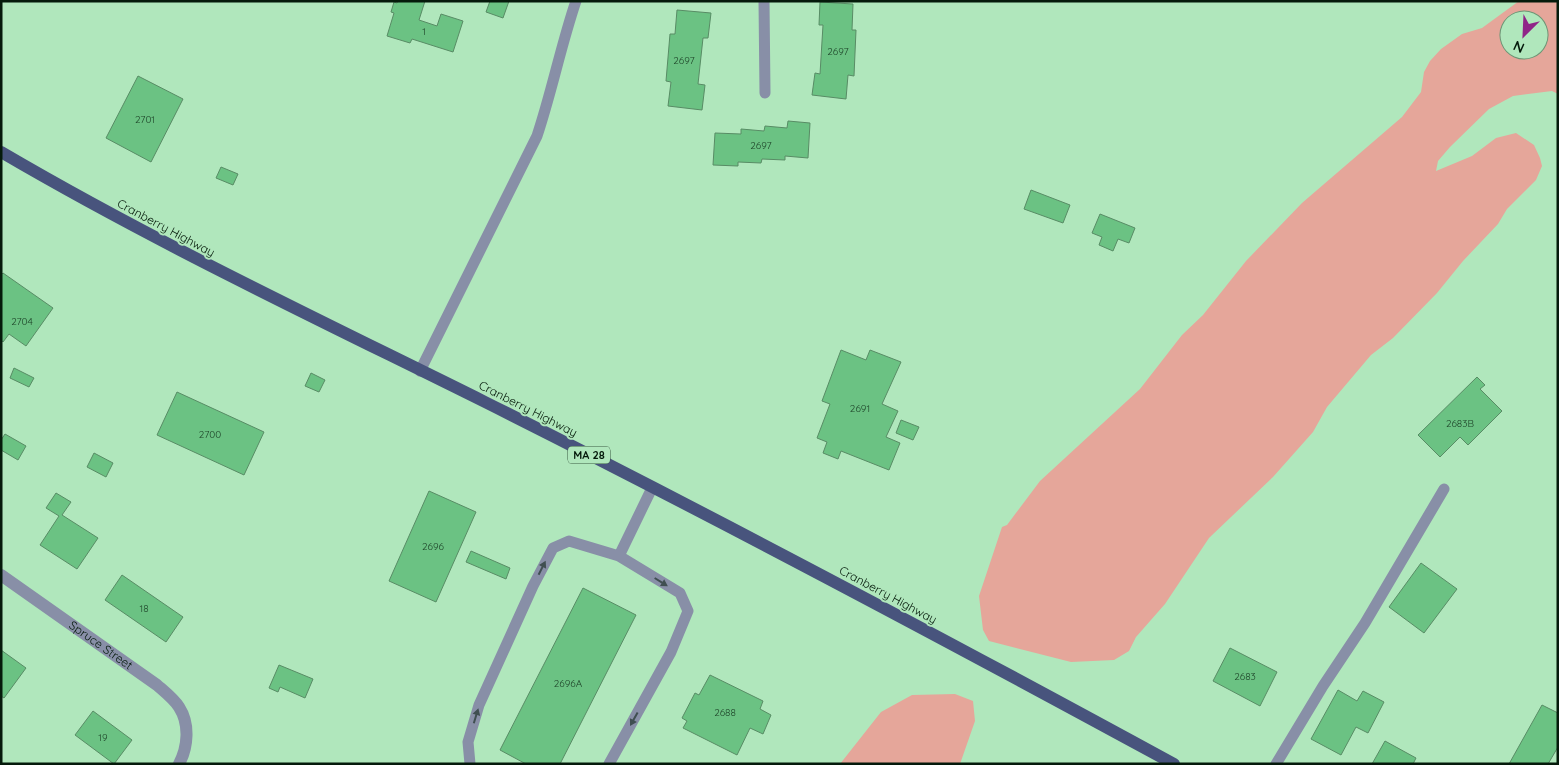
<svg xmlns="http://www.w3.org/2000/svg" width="1559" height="765" viewBox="0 0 1559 765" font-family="Quicksand,sans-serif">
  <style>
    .green { fill: #e5a69a; fill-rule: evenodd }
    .building { fill: #6bc283; stroke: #588c65 }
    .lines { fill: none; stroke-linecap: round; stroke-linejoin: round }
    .lane { stroke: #888fa7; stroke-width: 11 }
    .street { stroke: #888fa7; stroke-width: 12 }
    .primary { stroke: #48547d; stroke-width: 12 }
    .oneway { fill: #404f51 }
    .labels { text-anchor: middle; stroke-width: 4; stroke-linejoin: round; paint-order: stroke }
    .number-label { font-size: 10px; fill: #1e4429 }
    .shield { fill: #b0e7bc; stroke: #385840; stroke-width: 1 }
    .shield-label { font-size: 11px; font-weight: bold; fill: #051a0b }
    .street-label { font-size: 12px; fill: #051a0b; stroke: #b0e7bc }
  </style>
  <rect width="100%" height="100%" fill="#b0e7bc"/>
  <!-- green -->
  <path class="green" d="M1519,1H1558V94L1552,91L1513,96L1489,109L1450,147L1438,161L1436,171L1472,156L1496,138L1516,133L1534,145L1540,158L1542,166L1536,180L1507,209L1498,224L1463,261L1437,293L1393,338L1371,355L1327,407L1313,432L1273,477L1209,538L1165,604L1136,637L1129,651L1114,660L1071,662L989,641L983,630L979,596L1002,527L1007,525L1040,481L1140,389L1182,335L1203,315L1246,261L1302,203L1402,117L1421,92L1424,72L1430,61L1441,49L1462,34L1482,28ZM1509,20H1539V50H1509Z
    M955,694L973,701L975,721L960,764H840L881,712L912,695Z"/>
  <!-- building -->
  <path class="building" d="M398,1H425L419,20L437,26L441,14L463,21L453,52L412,39L410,43L387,36L394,13L391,12L394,2L397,3Z
    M490,1H509L503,18L486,12Z
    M820,2L853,4L852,30H856L854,76L848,75L846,99L812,95L815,73L820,74L823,25H819Z
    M677,10L711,13L708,38H703L698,84L705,85L702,110L668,106L671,82L666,81L670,34H675Z
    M138,76L183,99L151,162L106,138Z
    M788,121L810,123L808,158L785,156V160L762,159L761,163L738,162V166L713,165L715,133L741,134V129L764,131L765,126L787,128Z
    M221,167L238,174L233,185L216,178Z
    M1031,190L1070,205L1063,223L1024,209Z
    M1100,214L1135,228L1129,243L1118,239L1113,251L1099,245L1102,237L1092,233Z
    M3,273L53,308L26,346L9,334L3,342L1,340V275Z
    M841,350L866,360L870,350L901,362L882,404L898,411L886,437L900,443L889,470L841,451L838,459L823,453L827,442L817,438L830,404L822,401Z
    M14,368L34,378L29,387L10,378Z
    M311,373L325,380L319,392L305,386Z
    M1477,377L1485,385L1480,389L1502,411L1468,445L1460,437L1440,457L1418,435Z
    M177,392L264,432L244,475L157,435Z
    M901,420L919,427L913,440L896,433Z
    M5,434L26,446L18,460L1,450V440Z
    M94,453L113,463L106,477L87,467Z
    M429,491L476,512L436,602L389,581Z
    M56,493L71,502L62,515L98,538L77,569L40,545L59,516L46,508Z
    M471,551L510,568L506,579L466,562Z
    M1421,563L1457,589L1424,633L1389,607Z
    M122,575L183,617L166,642L105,600Z
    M583,588L636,615L560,764H526L500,750Z
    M1230,648L1277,672L1260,706L1213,681Z
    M1,650L26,668L4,698L1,696Z
    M279,665L313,679L305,698L280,687L278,692L269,688Z
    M710,675L763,701L760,709L771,715L763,734L750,728L737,755L683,728L687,721L682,718L695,693L699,695Z
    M1338,690L1357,701L1363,691L1384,702L1368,733L1356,727L1341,755L1311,739Z
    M1542,705L1558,713V747L1548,764H1509Z
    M93,711L132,740L114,764L75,735Z
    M1385,741L1416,758L1413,764H1372Z"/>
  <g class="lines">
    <!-- lane -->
    <path class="lane" d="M764,1L765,93
      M420,371L537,136C552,91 561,45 576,1
      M619,556L652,488
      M470,764L468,742L479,705L533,586L553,548L569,541L619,556L680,593L688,611L671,652L609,764
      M1276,764L1323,686L1365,623L1444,489"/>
    <!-- street -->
    <path class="street" id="s1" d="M1,575L157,685C165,692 174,699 179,707C190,724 188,747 179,764"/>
    <!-- primary -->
    <path class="primary" d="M1,152C158,244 322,321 485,402C717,518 946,640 1174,764"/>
  </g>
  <!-- one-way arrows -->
  <defs><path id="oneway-solid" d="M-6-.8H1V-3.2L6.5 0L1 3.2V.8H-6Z" transform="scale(1.25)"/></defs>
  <g class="oneway">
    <use href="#oneway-solid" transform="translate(542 568) rotate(-63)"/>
    <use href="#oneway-solid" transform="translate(661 582) rotate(32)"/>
    <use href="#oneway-solid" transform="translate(476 716) rotate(-73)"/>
    <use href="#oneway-solid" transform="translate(634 719) rotate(119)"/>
  </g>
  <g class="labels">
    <!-- number labels -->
    <g class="number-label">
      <text x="424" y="35">1</text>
      <text x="838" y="55">2697</text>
      <text x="684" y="64">2697</text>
      <text x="145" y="123">2701</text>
      <text x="761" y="149">2697</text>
      <text x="22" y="325">2704</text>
      <text x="860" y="412">2691</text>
      <text x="1460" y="427">2683B</text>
      <text x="210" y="438">2700</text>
      <text x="433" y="550">2696</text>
      <text x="144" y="612">18</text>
      <text x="1245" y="680">2683</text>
      <text x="568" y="687">2696A</text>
      <text x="725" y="716">2688</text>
      <text x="103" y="741">19</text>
    </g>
    <!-- shield labels -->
    <rect class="shield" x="568" y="446.5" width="42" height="17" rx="4"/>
    <g class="shield-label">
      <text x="589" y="459">MA 28</text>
    </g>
    <!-- street labels -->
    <g class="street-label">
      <text transform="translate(166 228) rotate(28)" y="4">Cranberry Highway</text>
      <text transform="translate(528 409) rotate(27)" y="4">Cranberry Highway</text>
      <text transform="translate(888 595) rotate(28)" y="4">Cranberry Highway</text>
      <text dy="4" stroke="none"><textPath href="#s1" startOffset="122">Spruce Street</textPath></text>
    </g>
  </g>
  <!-- border -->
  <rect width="1559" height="765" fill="none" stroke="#051a0b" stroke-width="5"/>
  <!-- north arrow -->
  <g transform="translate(1524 35) rotate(204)"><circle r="24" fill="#b0e7bc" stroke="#6c9575"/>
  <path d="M0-4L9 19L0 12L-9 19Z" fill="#902588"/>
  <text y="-8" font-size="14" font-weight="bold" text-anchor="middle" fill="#051a0b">N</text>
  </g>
</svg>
